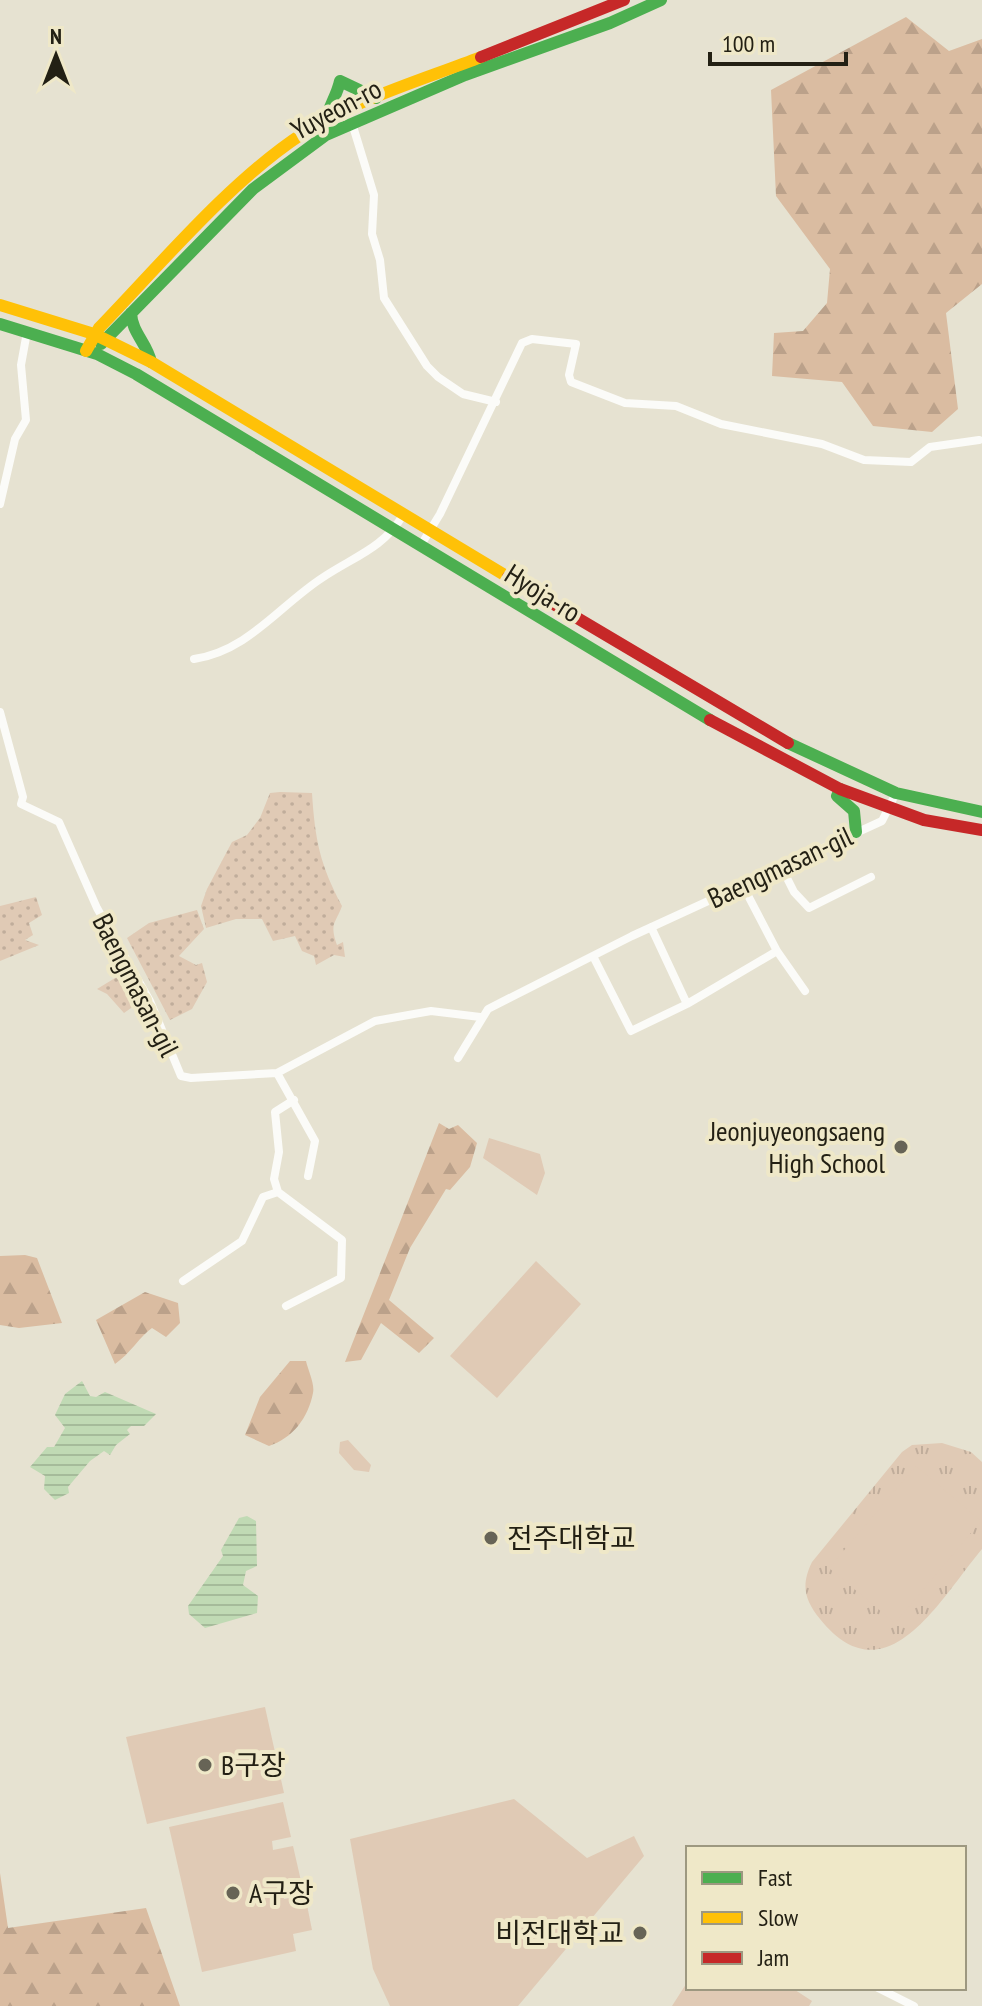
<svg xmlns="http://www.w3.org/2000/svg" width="982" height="2006" viewBox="0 0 982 2006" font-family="'PT Sans Narrow','Noto Sans KR',sans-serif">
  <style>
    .grass { fill: url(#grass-tufts) }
    .forest { fill: url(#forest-firs) }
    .park { fill: #e0cab5 }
    .garden { fill: url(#garden-dots) }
    .water { fill: url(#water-rules) }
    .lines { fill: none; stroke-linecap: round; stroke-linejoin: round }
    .street { stroke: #fbfbf8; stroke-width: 8 }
    .fast { stroke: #4caf50; stroke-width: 12 }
    .slow { stroke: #ffc107; stroke-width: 12 }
    .jam { stroke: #c62828; stroke-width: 12 }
    .poi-dot { fill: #676456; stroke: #efe8c8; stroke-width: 3 }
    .labels { text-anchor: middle; stroke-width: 8; stroke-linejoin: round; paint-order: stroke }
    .street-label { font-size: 28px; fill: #232014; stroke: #efe8c8 }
    .poi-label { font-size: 28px; fill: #232014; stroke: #efe8c8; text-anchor: start }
  </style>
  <defs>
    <pattern id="grass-tufts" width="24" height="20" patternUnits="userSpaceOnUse" patternTransform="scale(2)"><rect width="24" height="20" fill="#e0cab5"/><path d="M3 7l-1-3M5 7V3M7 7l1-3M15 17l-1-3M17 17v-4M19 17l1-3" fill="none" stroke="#c0ad9b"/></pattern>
    <pattern id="forest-firs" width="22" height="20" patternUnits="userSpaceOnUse" patternTransform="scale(2)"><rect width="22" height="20" fill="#dabca1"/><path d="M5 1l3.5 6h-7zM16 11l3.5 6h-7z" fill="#bba18a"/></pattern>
    <pattern id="garden-dots" width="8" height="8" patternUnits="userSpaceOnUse" patternTransform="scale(2)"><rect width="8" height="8" fill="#e0cab5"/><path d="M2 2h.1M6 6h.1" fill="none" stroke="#c0ad9b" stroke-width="1.8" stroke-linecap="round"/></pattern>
    <pattern id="water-rules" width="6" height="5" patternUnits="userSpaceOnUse" patternTransform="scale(2)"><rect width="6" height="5" fill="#c0dab4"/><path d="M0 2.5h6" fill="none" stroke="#a5bb9a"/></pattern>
  </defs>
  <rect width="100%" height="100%" fill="#e6e2d1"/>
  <!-- grass -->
  <path class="grass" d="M942,1443L971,1452L982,1462V1549C940,1599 886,1701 820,1619C804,1599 801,1585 812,1562L902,1452L912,1445Z"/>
  <!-- forest -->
  <path class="forest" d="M906,17L949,51L982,39V284L946,313L958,409L932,432L873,426L842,382L772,376L774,333L803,331L827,303L830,269L776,196L771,90Z
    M439,1123L449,1129L458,1125L477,1143L470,1167L450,1190L446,1189L410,1248L389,1300L434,1338L419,1353L381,1323L361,1360L345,1362Z
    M25,1255L37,1258L62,1323L19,1328L0,1325V1256Z
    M145,1292L178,1303L180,1323L166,1337L152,1328C141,1335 130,1354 115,1364L96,1320Z
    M290,1361H306C308,1370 315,1384 313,1393C308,1418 293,1438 269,1446L245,1435L260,1397Z
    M0,1873L8,1928L146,1908L180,2006H0Z"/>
  <!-- park -->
  <path class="park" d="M489,1138L540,1154L545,1173L537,1195L483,1158Z
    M536,1261L581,1304L497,1398L450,1356Z
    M348,1440L371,1465L369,1472L354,1470L339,1453L340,1442Z
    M916,1466L981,1521L895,1623L829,1568Z
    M265,1707L284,1793L147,1824L126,1737Z
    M514,1799L587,1858L634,1836L644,1856L518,2006H390L373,1969L350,1839Z
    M283,1802L291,1837L272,1841L273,1850L293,1846L301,1881L282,1886L284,1899L305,1895L312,1930L293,1934L296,1951L202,1972L169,1827Z
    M688,1981V1988H792L812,2001L809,2006H672Z"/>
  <!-- garden -->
  <path class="garden" d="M280,792L312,793C315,840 320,865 342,906C336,923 329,923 337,945L343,942L345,957L334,955L316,965L314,956L302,951L295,936L273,941L262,919H236L206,928L201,906L207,889L232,842L247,835L260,818L270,793Z
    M36,897L42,915L29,923L33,935L25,940L39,945L0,961V906Z
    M197,910L204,929L179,956L196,965L202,963L207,982L192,1009L170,1020L127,938L149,923Z
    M125,972L141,1001L124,1013L107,994L97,989Z"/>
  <!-- water -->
  <path class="water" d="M82,1381L90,1396L96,1397L105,1392L156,1414L144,1426H131L127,1430L130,1434L116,1445L110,1455L104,1451L90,1461L68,1487L69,1493L55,1500L44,1489L45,1476L30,1467L47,1447H54L65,1428L55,1415L65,1394Z
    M247,1516L256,1521L257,1566L246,1571L243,1585L258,1596L257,1613L205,1628L189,1614L188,1606L223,1556L221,1550L239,1518Z"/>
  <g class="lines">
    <!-- street -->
    <path class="street" d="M352,123L374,195L372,234L380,260L384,298L427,366L438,377L463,394L496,402
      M0,504L15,439L26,420L21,365L27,332
      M421,545L440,514L522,343L532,339L576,344L569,375L571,382L625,403L676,406L721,424L822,444L864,460L911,462L930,447L979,440
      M194,659C248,651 279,606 322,578C353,557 384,548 403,515
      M0,712L23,797L21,804L59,822L97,908L150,1001L181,1076L191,1078L277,1073L375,1021L431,1011L480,1017
      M781,866L794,892L809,908L871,877
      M742,884L777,951
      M651,927L687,1004
      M593,956L631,1031L687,1004L777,951L805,991
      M458,1058L488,1009L632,936L882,821L896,793
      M277,1073L315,1141L308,1176
      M183,1281L242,1241L263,1197L278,1192
      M286,1306L341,1278L342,1240L278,1192L274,1179L279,1152L275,1112L294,1100
      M878,1988L914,2006"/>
    <!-- fast -->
    <path class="fast" d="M327,119C327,109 337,96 340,81L376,98
      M131,313C132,333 147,343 151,362
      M0,324L97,354L136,374L710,720
      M101,344L253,189L326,135L465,75L610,23L661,0
      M788,743L896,793L982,812
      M840,789L837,796L854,811L856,832"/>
    <!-- slow -->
    <path class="slow" d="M0,305L94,334L151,362L508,577
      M86,351L99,328C160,265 229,182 302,134C356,99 422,80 481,57"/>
    <!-- jam -->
    <path class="jam" d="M481,57L624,0
      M508,577L788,743
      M710,720L840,789L924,820L982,830"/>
  </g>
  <!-- markers -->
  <g class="poi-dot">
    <circle cx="901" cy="1147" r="8"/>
    <circle cx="491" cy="1538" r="8"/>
    <circle cx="205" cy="1765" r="8"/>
    <circle cx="233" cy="1893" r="8"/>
    <circle cx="640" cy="1933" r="8"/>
  </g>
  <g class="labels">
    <!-- street labels -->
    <g class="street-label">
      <text transform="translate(336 109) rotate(-28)" y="10">Yuyeon-ro</text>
      <text transform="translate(543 593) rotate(32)" y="10">Hyoja-ro</text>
      <text transform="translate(780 867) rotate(-25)" y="10">Baengmasan-gil</text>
      <text transform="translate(136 985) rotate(63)" y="10">Baengmasan-gil</text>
    </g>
    <!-- poi labels -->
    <g class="poi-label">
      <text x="885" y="1141" text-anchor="end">Jeonjuyeongsaeng<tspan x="885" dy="32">High School</tspan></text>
      <text x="507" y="1548">전주대학교</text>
      <text x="221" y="1775">B구장</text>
      <text x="249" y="1903">A구장</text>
      <text x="624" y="1943" text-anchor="end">비전대학교</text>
    </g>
  </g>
  <!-- legend -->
  <rect x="686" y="1846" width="280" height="144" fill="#efe8c8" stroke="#9d9880" stroke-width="2"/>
  <rect x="702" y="1872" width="40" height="12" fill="#4caf50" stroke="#9d9880" stroke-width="2"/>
  <text x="758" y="1886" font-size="24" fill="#232014">Fast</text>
  <rect x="702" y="1912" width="40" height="12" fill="#ffc107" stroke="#9d9880" stroke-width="2"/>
  <text x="758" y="1926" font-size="24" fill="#232014">Slow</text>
  <rect x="702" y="1952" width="40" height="12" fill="#c62828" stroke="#9d9880" stroke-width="2"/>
  <text x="758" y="1966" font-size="24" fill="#232014">Jam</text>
  <!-- north arrow -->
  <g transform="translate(56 56)" stroke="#efe8c8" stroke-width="6" paint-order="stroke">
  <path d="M0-6L14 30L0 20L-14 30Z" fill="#232014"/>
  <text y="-12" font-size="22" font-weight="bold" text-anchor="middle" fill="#232014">N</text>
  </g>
  <!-- scale -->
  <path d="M710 52v12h136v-12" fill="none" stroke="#232014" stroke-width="4"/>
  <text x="722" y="52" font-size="24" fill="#232014" stroke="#efe8c8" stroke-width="6" paint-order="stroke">100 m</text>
</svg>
